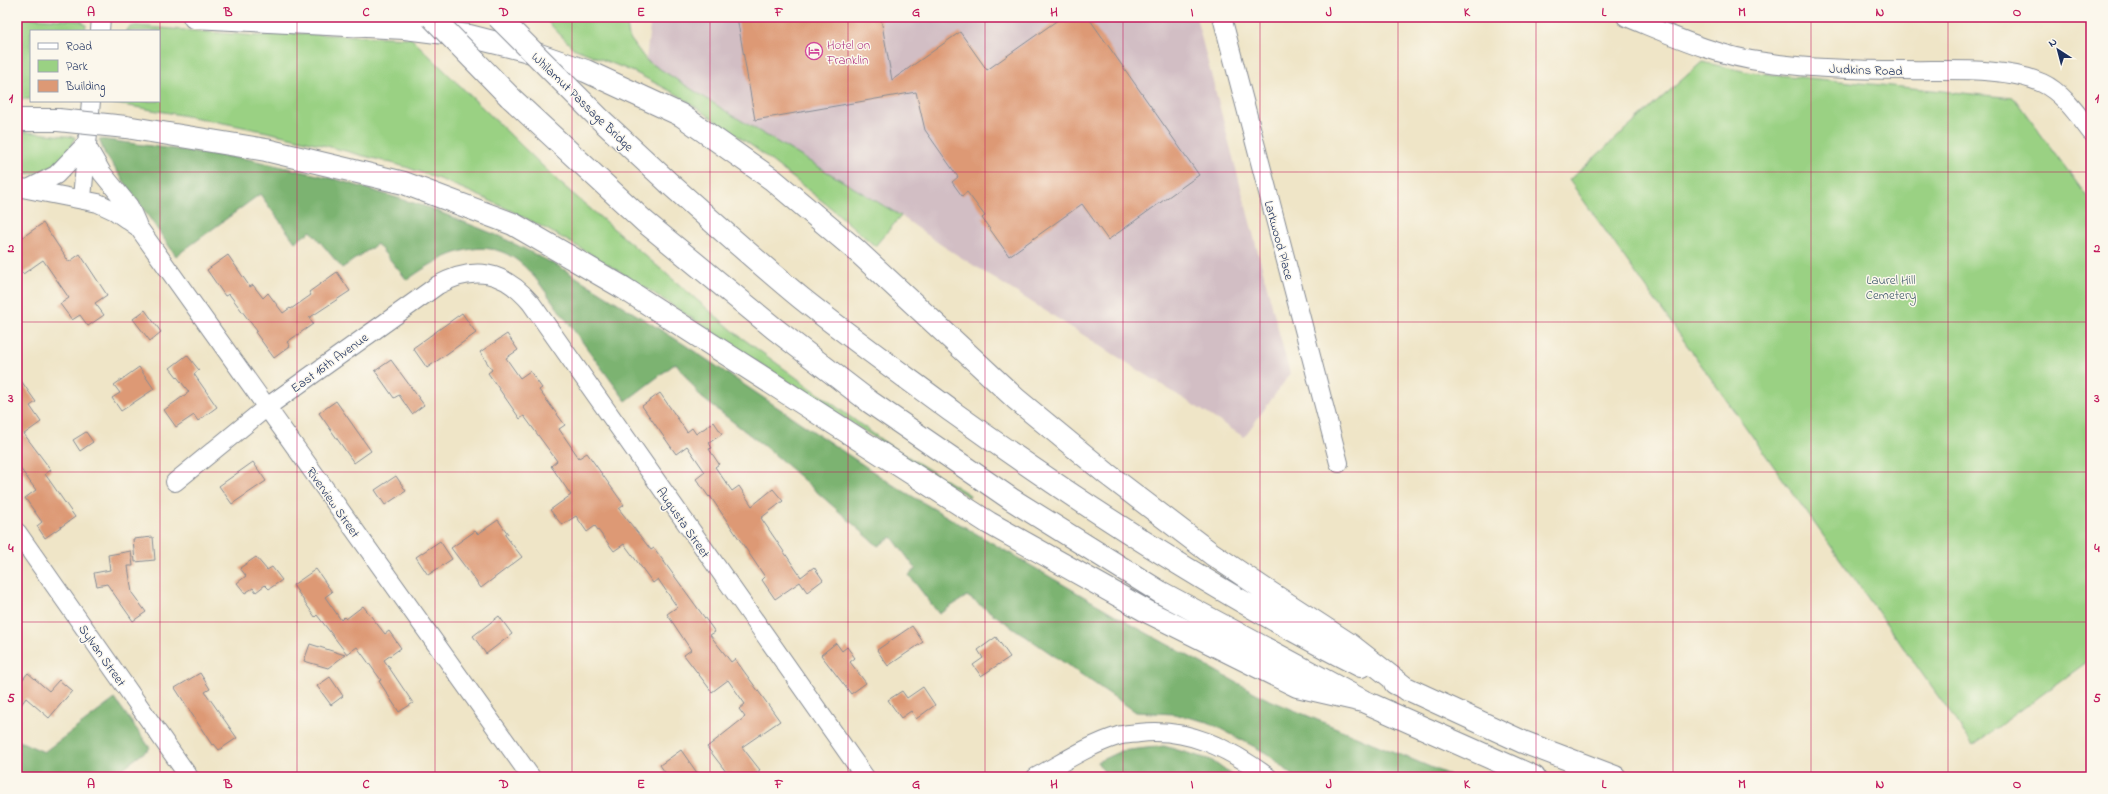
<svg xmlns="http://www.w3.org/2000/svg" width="2108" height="794" viewBox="0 0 2108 794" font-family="'Indie Flower',sans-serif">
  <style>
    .industrial { fill: #d2bec4 }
    .green { fill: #9ad183; stroke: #5a8070 }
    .forest { fill: #7bb371; stroke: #4b7168 }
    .building { fill: #dd9975 }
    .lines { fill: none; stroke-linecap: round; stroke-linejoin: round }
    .minor-casing { stroke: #858a92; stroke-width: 20 }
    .highway-casing { stroke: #858a92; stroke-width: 24 }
    .minor { stroke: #fff; stroke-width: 18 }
    .highway { stroke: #fff; stroke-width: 22 }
    .highway-bridge-casing { stroke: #858a92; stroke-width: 24; stroke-linecap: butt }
    .highway-bridge { stroke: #fff; stroke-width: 22 }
    .grid { fill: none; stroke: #c2185b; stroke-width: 1; stroke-opacity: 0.55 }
    .labels { text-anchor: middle; stroke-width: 3; stroke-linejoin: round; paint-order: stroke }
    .hotel-label { font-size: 13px; fill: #b23c85; stroke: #fbf7ec; text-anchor: start }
    .street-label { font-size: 13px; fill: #1b2f5e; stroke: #fbf7ec }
    .park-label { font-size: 13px; fill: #3b5867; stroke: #fbf7ec }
    .neatline { fill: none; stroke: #c2185b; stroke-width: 1.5 }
    .grid-label { font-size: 13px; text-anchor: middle; font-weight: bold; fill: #c2185b }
  </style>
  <rect width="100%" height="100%" fill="#fbf7ec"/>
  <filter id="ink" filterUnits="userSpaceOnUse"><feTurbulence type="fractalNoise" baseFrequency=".025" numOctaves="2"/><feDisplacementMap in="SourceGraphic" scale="8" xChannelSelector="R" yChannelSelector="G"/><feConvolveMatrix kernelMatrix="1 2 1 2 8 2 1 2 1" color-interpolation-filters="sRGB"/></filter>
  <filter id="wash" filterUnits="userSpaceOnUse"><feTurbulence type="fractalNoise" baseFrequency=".012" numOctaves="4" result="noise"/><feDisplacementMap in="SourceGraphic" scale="16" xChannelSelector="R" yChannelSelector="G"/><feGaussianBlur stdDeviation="0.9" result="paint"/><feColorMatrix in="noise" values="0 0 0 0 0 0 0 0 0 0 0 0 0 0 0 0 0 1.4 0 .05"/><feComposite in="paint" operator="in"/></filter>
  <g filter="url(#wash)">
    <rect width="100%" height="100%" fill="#efe5c7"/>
    <!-- industrial -->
    <path class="industrial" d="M651,17H1196L1290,374L1244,437L940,244L901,216L732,115L646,60Z"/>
    <!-- green -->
    <path class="green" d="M17,17L81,21L86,25L85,31H31V99H17Z
      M543,17H626L629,37L646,60L732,115L901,216L875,246L831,208L755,148L678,95L634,72L573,48Z
      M136,26L257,36L288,33L411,38L559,182L738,335L886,443L970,495L969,497C897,452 824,406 753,359C647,288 541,215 420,172C402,165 383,161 364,156C279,132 191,116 104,102L159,101V31H125L130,27Z
      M1702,62L1748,72L2014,98L2091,202V659L1973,745L1569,180Z
      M17,131L75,137C69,161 42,177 17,173Z"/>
    <!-- forest -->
    <path class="forest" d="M99,139L248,159L335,179L427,207L501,237L560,267L685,345L893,485L1141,630L1265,698L1454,777H1295L1266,753L1208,722L1174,714L1136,712L967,596L939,614L909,575L916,569L892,537L878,546L773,453L701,397L676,363L626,401C604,372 583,342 561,313C548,296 535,274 518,261C482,233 439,257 407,280L377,244L342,268L311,231L295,242L260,194L176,256L105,154Z
      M115,699L150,748L111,777H17V740L44,752Z
      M1164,746L1211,760L1234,777H1108L1097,762L1121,751Z"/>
    <g id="blocks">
      <!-- building -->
      <path class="building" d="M737,17H872L881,19L892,80L960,32L987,70L1062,17H1088L1199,175L1108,240L1082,204L1009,256L982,218L985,216L967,192L962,196L952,182L958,177L925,130L916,92L755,120Z
        M43,223L69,262L80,254L107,295L95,303L104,315L88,326L80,315L72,320L60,304L69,298L43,260L23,274L17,265V241Z
        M228,255L250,287L253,285L263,298L268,293L283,313L290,308L291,309L311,295L309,292L337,272L350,291L309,318L313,324L287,342L290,346L274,358L255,332L257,331L229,294L225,296L207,270Z
        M145,310L161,332L150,341L133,319Z
        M462,313L476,333L427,368L413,348Z
        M507,334L518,350L506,358L520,378L530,371L542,388L539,390L565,425L559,429L579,458L587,453L624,505L619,509L651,550L654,548L715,632L710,635L731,662L735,659L780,721L742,747L760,770L750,777H730L707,747L745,717L739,709L745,704L728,680L712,692L684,655L691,650L667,614L677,607L658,579L653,583L624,544L614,551L595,526L587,532L576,516L562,525L550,510L571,495L551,466L557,461L524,416L520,419L488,373L492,370L480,352Z
        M187,355L199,370L194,374L217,407L198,421L194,415L176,427L164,410L189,392L170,368Z
        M391,360L424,405L412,414L399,395L394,398L375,371Z
        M139,367L154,389L121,411L112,398L120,393L114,385Z
        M17,375L36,402L30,406L41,422L24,434L51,470L45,474L75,517L45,538L37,526L42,522L25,498L36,490L17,464Z
        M660,393L687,432L692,428L696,434L714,422L722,434L709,443L712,448L709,449L719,464L715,467L732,491L739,486L752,506L773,489L783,501L761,518L801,577L814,567L823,580L807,592L800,582L775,599L762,580L765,577L710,496L709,497L696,479L705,472L687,446L676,454L642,406Z
        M336,401L371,451L354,463L319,413Z
        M86,432L93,442L80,451L73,440Z
        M253,462L266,481L232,504L219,486Z
        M396,476L406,491L385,505L375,490Z
        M498,520L508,534L505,535L522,557L481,588L451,548L475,531L478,534Z
        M153,537L155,560L135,562L133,539Z
        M440,541L452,559L428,575L416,557Z
        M131,551L133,566H128L132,593L146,612L133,621L107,584L97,586L94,573L110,570L108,555Z
        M256,557L267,570L272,567L282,580L269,589L265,585L256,592L253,588L245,593L237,583L246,576L240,568Z
        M316,569L332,592L325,597L341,620L344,617L346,619L363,606L385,634L389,631L401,648L384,660L413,703L399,712L379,681L381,680L357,647L347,654L317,615L315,617L293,585Z
        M499,616L512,634L486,654L473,636Z
        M912,626L923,642L888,666L877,650Z
        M996,637L1010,657L981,676L973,665L983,658L978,650Z
        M836,643L842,651L847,647L855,658L850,662L866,683L851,694L821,655Z
        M310,644L345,655L328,668L304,661Z
        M28,673L49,691L59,680L72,691L49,718L26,698L17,710V686Z
        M200,673L210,689L205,692L237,738L219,750L214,744L212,745L175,688Z
        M330,677L343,696L331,705L317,686Z
        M923,687L935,705L916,719L911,711L901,718L888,700L902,691L907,698Z
        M681,750L700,777H668L660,765Z"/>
    </g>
  </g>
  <g filter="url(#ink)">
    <use href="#blocks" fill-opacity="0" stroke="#858a92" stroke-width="1"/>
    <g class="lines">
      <!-- minor casing -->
      <g class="minor-casing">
        <path id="minor" d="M1222,17L1339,463
          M1626,17C1671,35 1716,56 1764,62C1810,69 1857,70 1904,70C1944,71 2006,66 2042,83C2062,92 2078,115 2091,132
          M100,31L101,17
          M86,145L102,173L129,206L137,224
          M17,187L98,203L115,211L138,227L531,777
          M28,189L56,175L86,144
          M82,198L91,101
          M175,482L267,407L438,285C475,265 504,271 531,303L865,777
          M17,532L189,777
          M1036,777C1062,763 1089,745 1118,736C1124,734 1132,734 1139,733C1188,727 1230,749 1268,777"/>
      </g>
      <!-- highway casing -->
      <g class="highway-casing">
        <path id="highway" d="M194,17L405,28L469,36L525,50L586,71L681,115L773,180L856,250L1016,399L1107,474L1212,554L1264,589L1349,644L1408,690
          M510,97L645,222L775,329L870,402L1011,499L1160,592L1363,701L1534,777
          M17,120H58
          M126,127L266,150L404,183L513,224L622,287L989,523L1148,612L1297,686L1363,701
          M670,184C713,222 756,261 801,298C851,338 903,375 954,413C1083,506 1218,594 1361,666
          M1395,683L1523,742L1615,777"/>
      </g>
      <!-- minor -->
      <use href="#minor" class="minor"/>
      <!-- highway -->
      <use href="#highway" class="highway"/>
      <!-- highway-bridge casing -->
      <g class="highway-bridge-casing">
        <path id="highway-bridge" d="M432,17L510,97
          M498,17L599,118L670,184
          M58,120L126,127"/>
      </g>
      <!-- highway-bridge -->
      <use href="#highway-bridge" class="highway-bridge"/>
    </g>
  </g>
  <!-- grid -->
  <path class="grid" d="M160,17V777M297,17V777M435,17V777M572,17V777M710,17V777M848,17V777M985,17V777M1123,17V777M1260,17V777M1398,17V777M1536,17V777M1673,17V777M1811,17V777M1948,17V777M17,172H2091M17,322H2091M17,472H2091M17,622H2091"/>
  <!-- icons -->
  <defs>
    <g id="hotel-ring" transform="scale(0.9)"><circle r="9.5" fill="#fbf7ec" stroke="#d1479c" stroke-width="1.5"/><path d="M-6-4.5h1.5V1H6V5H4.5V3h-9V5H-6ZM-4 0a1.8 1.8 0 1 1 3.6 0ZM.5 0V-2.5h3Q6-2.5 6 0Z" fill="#d1479c"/></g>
  </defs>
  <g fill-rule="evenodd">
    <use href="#hotel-ring" x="814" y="51"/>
  </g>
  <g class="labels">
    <!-- hotel labels -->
    <g class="hotel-label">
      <text x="827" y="49">Hotel on<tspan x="827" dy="15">Franklin</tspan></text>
    </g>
    <!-- street labels -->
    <g class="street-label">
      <text transform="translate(1866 69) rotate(2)" y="5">Judkins Road</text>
      <text transform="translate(583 101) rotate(44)" y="5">Whilamut Passage Bridge</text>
      <text transform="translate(1280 240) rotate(75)" y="5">Larkwood Place</text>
      <text transform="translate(329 362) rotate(-36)" y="5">East 16th Avenue</text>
      <text transform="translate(334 502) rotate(55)" y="5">Riverview Street</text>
      <text transform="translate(684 522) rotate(55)" y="5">Augusta Street</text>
      <text transform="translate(103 655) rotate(55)" y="5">Sylvan Street</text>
    </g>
    <!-- park labels -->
    <g class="park-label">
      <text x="1891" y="284">Laurel Hill<tspan x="1891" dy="15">Cemetery</tspan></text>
    </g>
  </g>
  <!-- margin -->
  <rect width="2108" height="794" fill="none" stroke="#fbf7ec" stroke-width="44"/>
  <!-- legend -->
  <rect x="30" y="30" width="130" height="72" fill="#fbf7ec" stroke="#a1a7b3"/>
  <rect x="38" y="43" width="20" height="6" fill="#ffffff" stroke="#a1a7b3"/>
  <text x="66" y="50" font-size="12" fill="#1b2f5e">Road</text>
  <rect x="38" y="60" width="20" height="12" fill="#9ad183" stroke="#a1a7b3"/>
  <text x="66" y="70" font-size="12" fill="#1b2f5e">Park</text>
  <rect x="38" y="80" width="20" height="12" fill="#dd9975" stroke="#a1a7b3"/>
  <text x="66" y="90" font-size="12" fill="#1b2f5e">Building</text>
  <!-- north arrow -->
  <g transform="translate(2058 50) rotate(324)" stroke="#fbf7ec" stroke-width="3" paint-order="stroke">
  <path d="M0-3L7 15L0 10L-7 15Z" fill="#1b2f5e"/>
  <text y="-6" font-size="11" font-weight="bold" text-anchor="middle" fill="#1b2f5e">N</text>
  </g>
  <rect x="22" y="22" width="2064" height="750" class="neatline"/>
  <g class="grid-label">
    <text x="91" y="16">A</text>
    <text x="228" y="16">B</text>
    <text x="366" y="16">C</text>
    <text x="504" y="16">D</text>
    <text x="641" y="16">E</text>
    <text x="779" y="16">F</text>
    <text x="916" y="16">G</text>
    <text x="1054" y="16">H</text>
    <text x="1192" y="16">I</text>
    <text x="1329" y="16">J</text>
    <text x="1467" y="16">K</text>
    <text x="1604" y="16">L</text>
    <text x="1742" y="16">M</text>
    <text x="1880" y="16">N</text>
    <text x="2017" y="16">O</text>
    <text x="11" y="102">1</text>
    <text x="2097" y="102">1</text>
    <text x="11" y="252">2</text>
    <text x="2097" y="252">2</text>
    <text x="11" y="402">3</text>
    <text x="2097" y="402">3</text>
    <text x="11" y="552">4</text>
    <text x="2097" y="552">4</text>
    <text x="11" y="702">5</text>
    <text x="2097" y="702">5</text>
    <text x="91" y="788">A</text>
    <text x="228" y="788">B</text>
    <text x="366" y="788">C</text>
    <text x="504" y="788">D</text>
    <text x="641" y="788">E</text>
    <text x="779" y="788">F</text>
    <text x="916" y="788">G</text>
    <text x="1054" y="788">H</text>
    <text x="1192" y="788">I</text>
    <text x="1329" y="788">J</text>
    <text x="1467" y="788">K</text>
    <text x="1604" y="788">L</text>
    <text x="1742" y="788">M</text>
    <text x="1880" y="788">N</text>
    <text x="2017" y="788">O</text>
  </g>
</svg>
